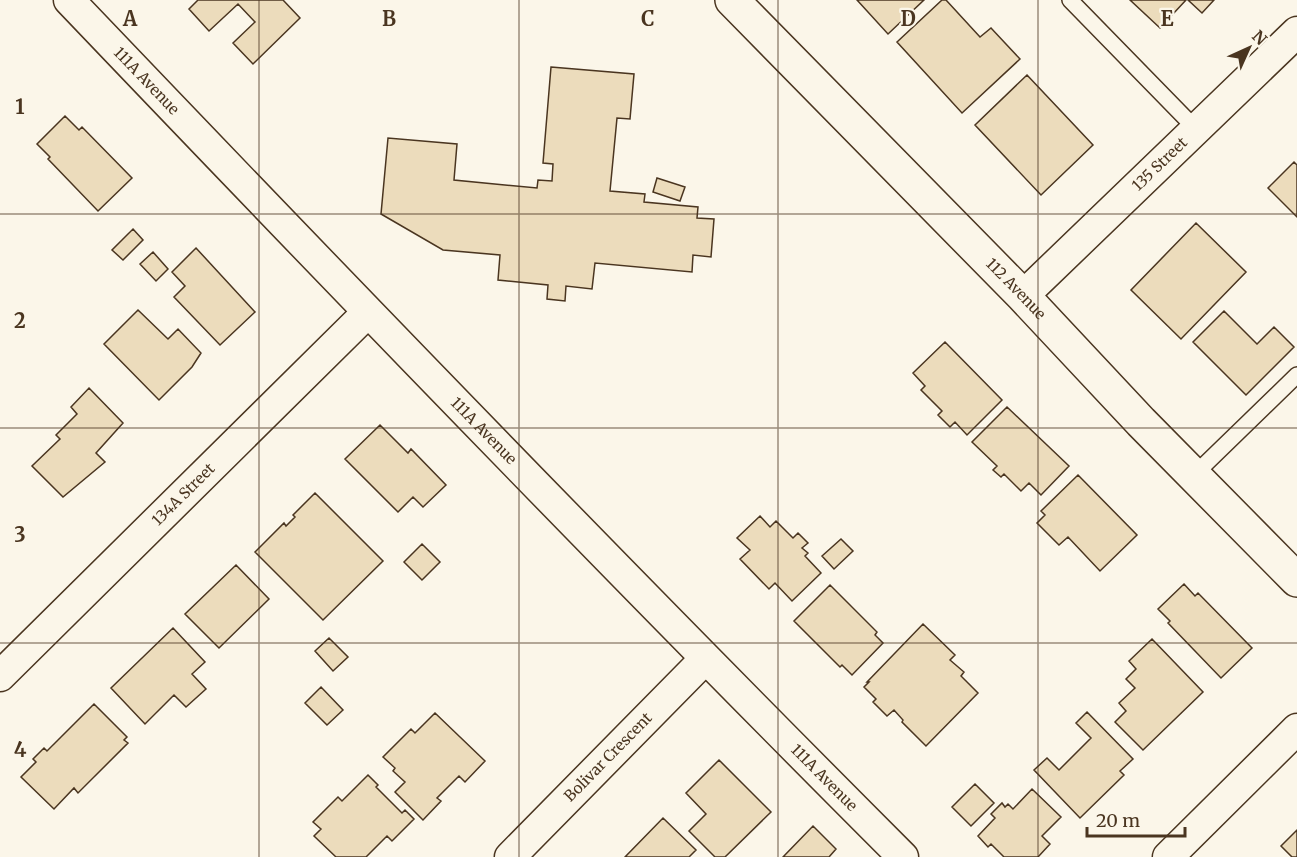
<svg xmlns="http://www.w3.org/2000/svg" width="1297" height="857" viewBox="0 0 1297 857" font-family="Merriweather,serif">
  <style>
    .building { fill: #ecdcbc; stroke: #4a3520; stroke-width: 1.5 }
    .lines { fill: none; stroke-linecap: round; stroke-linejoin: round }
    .lane-casing { stroke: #4a3520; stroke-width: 18 }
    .street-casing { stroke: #4a3520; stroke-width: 33 }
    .secondary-casing { stroke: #4a3520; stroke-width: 36 }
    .lane { stroke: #fbf6e9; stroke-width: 15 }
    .street { stroke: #fbf6e9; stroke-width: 30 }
    .secondary { stroke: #fbf6e9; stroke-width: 33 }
    .grid { fill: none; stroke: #4a3520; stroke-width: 1.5; stroke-opacity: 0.55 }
    .labels { text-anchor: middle; stroke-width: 4.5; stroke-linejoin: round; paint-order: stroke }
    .street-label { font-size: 15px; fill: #4a3520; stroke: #fbf6e9 }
    .grid-label { font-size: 20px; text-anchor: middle; font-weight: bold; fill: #4a3520; stroke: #fbf6e9; stroke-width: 4.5; stroke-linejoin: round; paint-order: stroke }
  </style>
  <rect width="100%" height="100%" fill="#fbf6e9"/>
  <!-- building -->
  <path class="building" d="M198,0H283L300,18L253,64L233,43L255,22L238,4L209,31L189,9Z
    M857,0H924L888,34Z
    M942,0H946L980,37L991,28L1020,59L962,113L897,42Z
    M1130,0H1186L1160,28Z
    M1188,0H1214L1202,13Z
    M551,67L634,74L630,119L617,118L610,191L645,194L644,202L698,207L697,218L714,219L711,257L693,255L692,272L595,263L592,289L566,286L565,301L547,299L548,285L498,280L500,255L443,250L381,214L388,138L457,144L454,180L537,188L538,180L552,181L553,164L543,163Z
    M1027,75L1093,145L1041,195L975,125Z
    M65,116L79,130L82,127L132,178L98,211L48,159L50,157L37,144Z
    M1294,162L1297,165V217L1268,188Z
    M657,178L685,187L680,201L653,192Z
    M1196,223L1246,272L1181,339L1131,290Z
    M133,229L143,240L123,260L112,250Z
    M196,248L255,312L220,345L174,297L185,286L172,272Z
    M153,252L168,269L156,281L140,264Z
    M138,310L168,339L178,329L201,353L192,367L159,400L104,344Z
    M1224,311L1257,344L1274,327L1294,347L1246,395L1193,342Z
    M945,342L1002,400L967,435L955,422L950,427L938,415L942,411L921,390L925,386L913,373Z
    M89,388L123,423L96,453L105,462L63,497L32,466L60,439L56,435L77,414L71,407Z
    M1007,407L1069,466L1041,495L1029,483L1021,491L1004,474L1001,477L993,470L997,466L972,442Z
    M380,425L408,453L411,449L446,485L423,507L413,497L398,512L345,459Z
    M1078,475L1137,535L1100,571L1068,537L1059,545L1037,523L1045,515L1041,511Z
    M315,493L383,561L323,620L255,552L284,523L286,526L295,517L293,515Z
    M760,516L770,527L776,521L793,538L798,533L808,543L802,548L808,553L805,556L821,573L792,601L775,583L769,589L740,559L750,550L737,538Z
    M841,539L853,551L834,569L822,556Z
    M422,544L440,562L422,580L404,562Z
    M236,565L269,599L219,648L185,614Z
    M1184,584L1195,596L1198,593L1252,648L1221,678L1168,623L1170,621L1158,609Z
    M830,585L877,632L875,635L883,643L852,675L842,665L840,667L794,621Z
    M923,624L955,655L950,660L964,672L961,676L978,693L926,746L902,722L903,720L894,710L887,716L873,702L876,699L864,687L869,682H867Z
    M173,628L205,662L192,674L206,689L186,707L174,695L145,724L111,688Z
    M329,638L348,657L333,671L315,651Z
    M1152,639L1203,692L1143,750L1115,722L1126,711L1119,703L1135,688L1126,679L1136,669L1129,661Z
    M321,687L343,710L327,725L305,703Z
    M94,704L127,737L124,740L128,743L78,793L74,788L54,809L21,777L36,762L33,759L44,748L47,751Z
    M1087,712L1133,759L1120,771L1124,775L1080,818L1034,770L1047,758L1059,770L1091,738L1076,723Z
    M435,713L485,761L465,782L459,776L437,798L441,801L423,820L395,792L405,782L393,771L395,768L383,757L411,729L415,733Z
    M719,760L771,812L725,857H715L689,831L706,814L686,793Z
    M368,775L378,785L376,787L402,813L405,810L414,819L392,841L387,836L366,857H336L314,836L321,829L313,822L338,797L342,801Z
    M975,784L994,803L971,826L952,807Z
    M1032,789L1061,817L1042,836L1050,844L1038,857H1004L991,844L988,847L978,836L995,818L991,814L1002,803L1005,807L1008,804L1013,809Z
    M663,818L696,850L689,857H625Z
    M813,826L836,849L829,857H783Z
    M1297,830V857H1292L1281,846Z"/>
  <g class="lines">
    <!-- lane casing -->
    <g class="lane-casing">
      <path id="lane" d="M1070,0L1195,128
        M1194,475L1297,375"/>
    </g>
    <!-- street casing -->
    <g class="street-casing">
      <g id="street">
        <path id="s1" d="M69,0C344,288 621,575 903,857"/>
        <path id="s2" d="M1023,296L1297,32"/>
        <path id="s3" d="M0,676L367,313"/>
        <path id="s4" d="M510,857L705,659"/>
        <path d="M1168,857L1297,729"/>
      </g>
    </g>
    <!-- secondary casing -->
    <g class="secondary-casing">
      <g id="secondary">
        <path id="s5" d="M732,0L1023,296L1141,422L1297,580"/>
      </g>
    </g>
    <!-- lane -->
    <use href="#lane" class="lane"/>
    <!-- street -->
    <use href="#street" class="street"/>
    <!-- secondary -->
    <use href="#secondary" class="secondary"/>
  </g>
  <!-- grid -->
  <path class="grid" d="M259,0V857M519,0V857M778,0V857M1038,0V857M0,214H1297M0,428H1297M0,643H1297"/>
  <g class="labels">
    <!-- street labels -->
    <g class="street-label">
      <text dy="5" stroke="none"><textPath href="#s1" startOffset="112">111A Avenue</textPath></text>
      <text dy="5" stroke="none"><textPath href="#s2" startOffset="190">135 Street</textPath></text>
      <text dy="5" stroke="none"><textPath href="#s5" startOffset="405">112 Avenue</textPath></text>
      <text dy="5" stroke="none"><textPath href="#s1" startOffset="598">111A Avenue</textPath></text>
      <text dy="5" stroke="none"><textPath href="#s3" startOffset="258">134A Street</textPath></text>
      <text dy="5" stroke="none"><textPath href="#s4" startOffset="140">Bolivar Crescent</textPath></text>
      <text dy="5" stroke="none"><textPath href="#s1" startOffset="1084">111A Avenue</textPath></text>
    </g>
  </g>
  <g class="grid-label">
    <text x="130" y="26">A</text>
    <text x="389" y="26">B</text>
    <text x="648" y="26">C</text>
    <text x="908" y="26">D</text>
    <text x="1167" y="26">E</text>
    <text x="20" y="114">1</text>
    <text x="20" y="328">2</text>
    <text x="20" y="542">3</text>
    <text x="20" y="757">4</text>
  </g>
  <!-- north arrow -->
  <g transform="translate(1249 48) rotate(45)" stroke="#fbf6e9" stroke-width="4.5" paint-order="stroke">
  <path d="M0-4.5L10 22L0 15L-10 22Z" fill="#4a3520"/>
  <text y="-9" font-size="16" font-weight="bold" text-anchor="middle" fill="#4a3520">N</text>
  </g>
  <!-- scale -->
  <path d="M1087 827v9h98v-9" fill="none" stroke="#4a3520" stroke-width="3"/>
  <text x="1096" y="827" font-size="18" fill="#4a3520" stroke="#fbf6e9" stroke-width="4.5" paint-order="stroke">20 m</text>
</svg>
